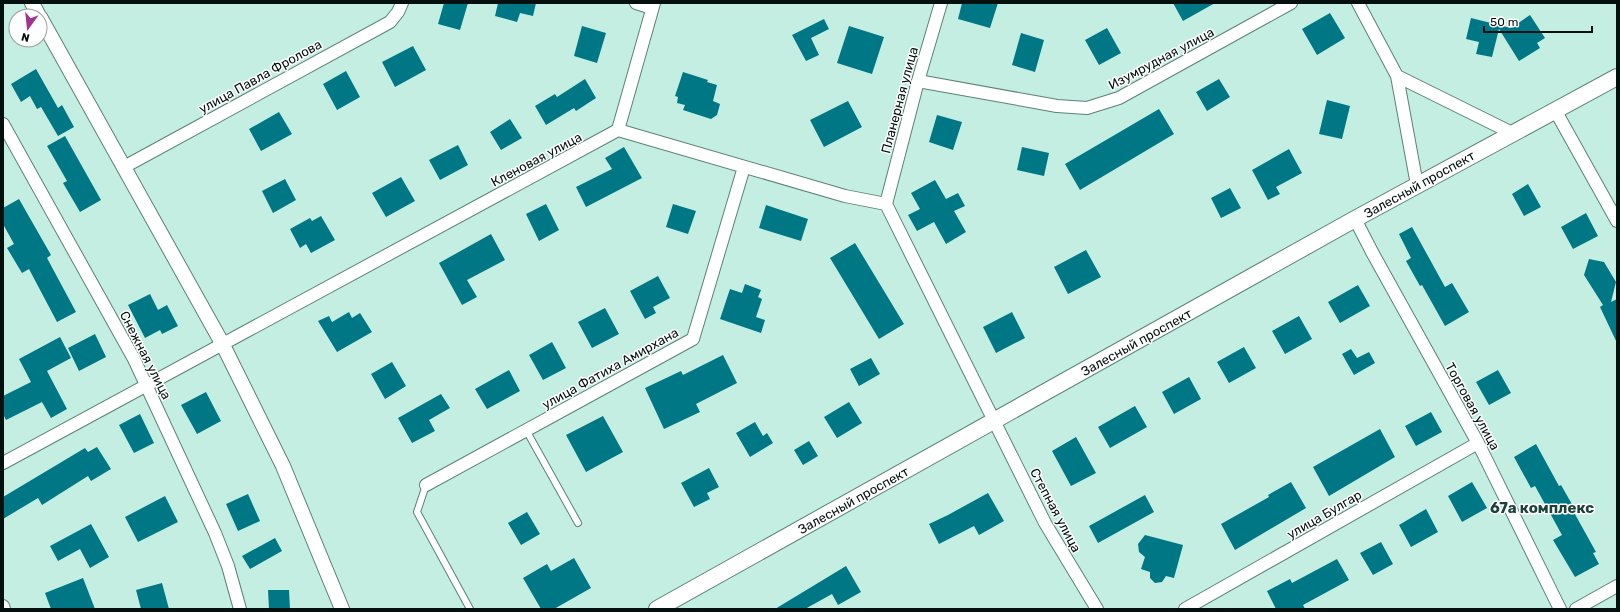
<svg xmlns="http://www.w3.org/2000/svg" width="1620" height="612" viewBox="0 0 1620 612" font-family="Rubik,sans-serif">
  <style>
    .building { fill: #007785 }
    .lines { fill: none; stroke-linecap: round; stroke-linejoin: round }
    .service-casing { stroke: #5b8278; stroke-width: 8 }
    .minor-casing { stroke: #5b8278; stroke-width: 14 }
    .tertiary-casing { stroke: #5b8278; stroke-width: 16 }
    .secondary-casing { stroke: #5b8278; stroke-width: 18 }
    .service { stroke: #fff; stroke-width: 6 }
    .minor { stroke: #fff; stroke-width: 12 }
    .tertiary { stroke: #fff; stroke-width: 14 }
    .secondary { stroke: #fff; stroke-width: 16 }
    .labels { text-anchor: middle; stroke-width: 3; stroke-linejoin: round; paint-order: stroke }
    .street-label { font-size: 13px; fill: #03100d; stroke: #fff }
    .quarter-label { font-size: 15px; font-weight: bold; fill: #1b4138; stroke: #fff }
  </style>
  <rect width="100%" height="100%" fill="#c4eee2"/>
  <!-- building -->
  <path class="building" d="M444,3H468L460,30L438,24Z
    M498,3H536L533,16L520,13L517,22L495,16Z
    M962,3H998L990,28L958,19Z
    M1173,3H1215L1183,21Z
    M1330,13L1345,38L1317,55L1302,29Z
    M1530,15L1545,38L1537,43L1540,48L1519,61L1499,29L1492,57L1476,54L1479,42L1466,39L1471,18L1511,28Z
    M824,19L829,29L811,38L819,55L806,61L792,35Z
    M582,26L606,33L597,63L574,56Z
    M849,26L884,37L872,74L837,63Z
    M1107,28L1121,53L1099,65L1085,40Z
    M1021,33L1044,40L1035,72L1012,65Z
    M413,46L426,70L395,87L382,62Z
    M36,69L58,108L62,105L74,127L58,136L41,107L37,109L30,96L21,102L11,84Z
    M346,71L360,97L337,110L323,84Z
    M683,72L708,80L707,82L717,85L713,101L720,104L717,115L711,119L683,110L685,105L677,103L678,97L675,96Z
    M585,79L596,98L576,111L574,108L546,125L535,106L555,94L557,97Z
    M1219,79L1230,97L1207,111L1196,92Z
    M1327,100L1350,106L1342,139L1319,134Z
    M848,101L862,127L824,147L810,120Z
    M1159,109L1174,134L1080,190L1065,164Z
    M279,112L292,134L261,151L249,129Z
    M937,115L962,122L953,150L929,142Z
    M510,119L522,138L501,150L490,132Z
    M65,136L101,200L80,212L63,183L67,181L47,146Z
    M458,145L468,165L440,180L429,160Z
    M624,147L642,178L586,207L576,187L612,169L605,158Z
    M1022,147L1049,153L1044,176L1017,170Z
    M1289,149L1302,173L1276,187L1280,194L1268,200L1252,170Z
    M401,177L415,201L386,217L372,193Z
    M285,179L296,200L273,213L262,191Z
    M935,180L946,199L958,193L965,206L954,211L966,232L946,244L934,222L917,231L908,215L920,209L911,193Z
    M1528,184L1541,207L1524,216L1512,194Z
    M1230,188L1241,208L1221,218L1211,198Z
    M19,199L51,255L47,258L76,312L57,322L29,269L22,273L7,248L14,244L3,224V208Z
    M546,204L559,230L539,241L526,214Z
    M673,204L696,211L688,234L666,227Z
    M766,205L808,219L801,241L759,228Z
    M1586,213L1598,236L1573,249L1561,227Z
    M321,216L335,240L311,253L306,244L300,248L290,229L310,218L312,221Z
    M1412,227L1445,287L1452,283L1469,312L1445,326L1422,285L1420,286L1406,261L1411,258L1399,234Z
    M491,234L505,260L467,280L477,297L462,305L439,263Z
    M855,243L904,324L879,339L830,258Z
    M1086,250L1101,277L1068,294L1054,267Z
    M1589,259L1604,262L1616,282L1611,302L1617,299V343L1600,307L1603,305L1584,275Z
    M658,276L670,298L653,307L656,313L645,319L630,291Z
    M745,284L761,290L758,297L762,299L756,317L765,320L761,333L720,319L730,289L742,293Z
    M1358,285L1370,306L1340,323L1328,302Z
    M150,294L158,310L167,305L178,326L162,334L160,330L145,338L128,305Z
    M605,308L619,334L592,348L578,322Z
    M349,312L352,318L360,313L372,332L337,352L318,321L329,316L332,322Z
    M1012,312L1025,338L996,353L983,327Z
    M1299,316L1312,339L1285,354L1272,331Z
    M95,334L106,357L79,371L68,348Z
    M60,337L71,358L47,371L67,409L51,418L42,402L6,420L3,414V396L31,382L19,359Z
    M552,342L566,368L543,380L529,355Z
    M1244,347L1256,368L1229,383L1217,362Z
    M1351,349L1357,358L1369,352L1375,363L1354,375L1342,354Z
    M723,355L737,383L696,404L700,412L664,429L645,388L681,371L683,375Z
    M871,358L880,374L859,386L850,369Z
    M392,362L406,386L385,399L371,374Z
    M509,370L520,391L487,409L475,389Z
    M1498,370L1511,393L1489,405L1476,382Z
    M1189,377L1201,399L1174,414L1162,392Z
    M206,392L221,421L197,434L181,405Z
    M441,394L450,408L429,420L435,431L412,443L398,418Z
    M849,402L862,423L837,438L824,417Z
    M1135,406L1147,427L1110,448L1098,427Z
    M1431,412L1442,432L1416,446L1405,426Z
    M140,414L154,443L134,453L119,425Z
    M603,416L623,452L586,472L566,435Z
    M755,422L763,436L767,433L773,443L750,457L736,433Z
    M1380,429L1395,457L1329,496L1313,467Z
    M1076,437L1096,473L1071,486L1052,451Z
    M809,441L818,456L803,465L794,450Z
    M1536,444L1559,486L1561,485L1573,506L1571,507L1596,552L1593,553L1599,564L1575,577L1553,540L1562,535L1535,486L1531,488L1514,457Z
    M97,447L111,469L91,481L88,476L42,505L38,498L3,519V497L85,448L88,452Z
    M709,468L719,487L707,493L710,499L694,507L681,483Z
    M1291,482L1306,508L1235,550L1221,524L1269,497L1268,495Z
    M1472,482L1487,508L1462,522L1448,496Z
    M988,493L1004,521L979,535L974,526L939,544L929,524L948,515Z
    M248,494L260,521L238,531L226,504Z
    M1145,495L1154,512L1098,543L1089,526Z
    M165,496L178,522L138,542L125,517Z
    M1426,509L1438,532L1411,547L1399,525Z
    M527,512L540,534L521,545L508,523Z
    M91,524L109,557L90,568L80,549L58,561L50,546Z
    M1145,535L1183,545L1174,578L1166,576L1162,582L1155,583L1150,578V572L1141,569L1145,557L1139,552L1138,544Z
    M275,538L282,551L250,569L242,556Z
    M1381,542L1393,564L1373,575L1360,553Z
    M574,558L591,588L554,609H541L523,578L547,564L551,571Z
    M1337,559L1349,580L1303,605L1305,609H1276L1267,591L1290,579L1292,583Z
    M846,566L861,592L838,605L832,594L805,609H775Z
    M83,578L95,609H51L45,593Z
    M162,583L169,609H141L136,590Z
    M268,590H289L290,609H269Z"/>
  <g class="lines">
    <!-- service casing -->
    <g class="service-casing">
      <path id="service" d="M526,430L578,523
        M426,485L417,512L470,609"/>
    </g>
    <!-- minor casing -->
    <g class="minor-casing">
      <path id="minor" d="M636,3L652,8
        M1358,3L1397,76L1512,133
        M1397,76L1417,185
        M918,81L1057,106L1087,108L1119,98L1291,3
        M1555,110L1617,221
        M3,124L134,359L215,533L228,566L240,609
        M618,130L654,3
        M124,167L390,22L398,12L402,3
        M886,204L1045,523L1097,609
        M886,204L918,81L941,3
        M1355,219L1372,252L1478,443L1560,609
        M3,463L618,130L845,196L886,204
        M426,485L693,339L744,167
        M3,606L4,609
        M1185,609L1478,443
        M1576,609L1617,586"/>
    </g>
    <!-- tertiary casing -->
    <g class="tertiary-casing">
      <path id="tertiary" d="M32,3L39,16
        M40,17L222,343L283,466L342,609"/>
    </g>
    <!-- secondary casing -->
    <g class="secondary-casing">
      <path id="secondary" d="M657,609L1355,219L1617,77"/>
    </g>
    <!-- service -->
    <use href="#service" class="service"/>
    <!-- minor -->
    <use href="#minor" class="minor"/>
    <!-- tertiary -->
    <use href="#tertiary" class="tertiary"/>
    <!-- secondary -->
    <use href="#secondary" class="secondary"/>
  </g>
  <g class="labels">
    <!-- street labels -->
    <g class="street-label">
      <text transform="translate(1161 58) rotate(-28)" y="5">Изумрудная улица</text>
      <text transform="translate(260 76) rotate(-29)" y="5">улица Павла Фролова</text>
      <text transform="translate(899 100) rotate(-75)" y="5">Планерная улица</text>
      <text transform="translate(536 159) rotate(-28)" y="5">Кленовая улица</text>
      <text transform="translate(1419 184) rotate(-29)" y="5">Залесный проспект</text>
      <text transform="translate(1136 342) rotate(-29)" y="5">Залесный проспект</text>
      <text transform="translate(146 355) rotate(63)" y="5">Снежная улица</text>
      <text transform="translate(610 368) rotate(-29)" y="5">улица Фатиха Амирхана</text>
      <text transform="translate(1473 406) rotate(61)" y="5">Торговая улица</text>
      <text transform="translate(853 500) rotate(-29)" y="5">Залесный проспект</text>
      <text transform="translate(1056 510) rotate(62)" y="5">Степная улица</text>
      <text transform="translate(1324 514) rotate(-30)" y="5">улица Булгар</text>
    </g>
    <!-- quarter labels -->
    <g class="quarter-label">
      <text x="1542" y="513">67а комплекс</text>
    </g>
  </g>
  <!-- border -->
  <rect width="1620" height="612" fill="none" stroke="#03100d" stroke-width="8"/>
  <!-- north arrow -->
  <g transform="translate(28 28) rotate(195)"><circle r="19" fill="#ffffff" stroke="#9a9f9e"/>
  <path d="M0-3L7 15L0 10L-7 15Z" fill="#a33390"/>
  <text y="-6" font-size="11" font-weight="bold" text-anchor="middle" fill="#03100d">N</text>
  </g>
  <!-- scale -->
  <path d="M1484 26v6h108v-6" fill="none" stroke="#03100d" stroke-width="2"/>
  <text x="1490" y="26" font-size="12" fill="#03100d" stroke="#ffffff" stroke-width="3" paint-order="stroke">50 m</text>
</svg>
